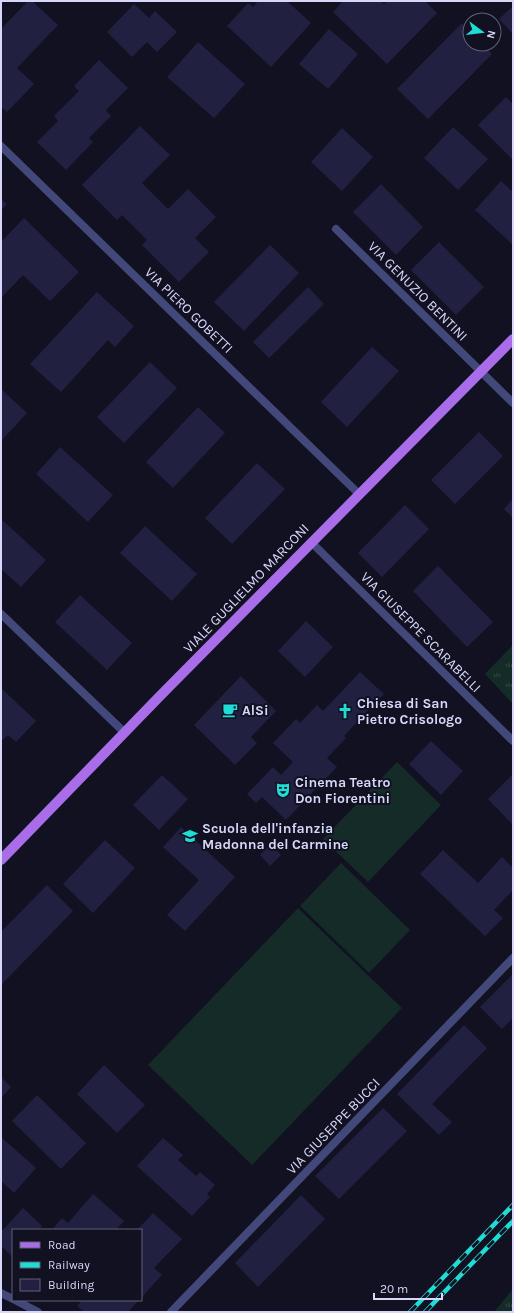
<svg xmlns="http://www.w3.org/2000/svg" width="514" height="1313" viewBox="0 0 514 1313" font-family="Karla,sans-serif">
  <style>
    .grass { fill: url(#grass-tufts) }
    .pitch { fill: #152b27 }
    .building { fill: #222040 }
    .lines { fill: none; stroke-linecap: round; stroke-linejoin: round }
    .minor { stroke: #42487a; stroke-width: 8 }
    .tertiary { stroke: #42487a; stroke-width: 8 }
    .primary { stroke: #a96dea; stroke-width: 10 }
    .rail-casing { stroke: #1fddd5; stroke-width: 4.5 }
    .rail { stroke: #112; stroke-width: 3; stroke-dasharray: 9; stroke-linecap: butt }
    .labels { text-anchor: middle; stroke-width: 4; stroke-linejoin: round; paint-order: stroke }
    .street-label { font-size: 14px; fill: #d7d8f9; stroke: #112 }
    .poi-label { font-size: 14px; font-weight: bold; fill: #d7d8f9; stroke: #112; text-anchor: start }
  </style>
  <defs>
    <pattern id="grass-tufts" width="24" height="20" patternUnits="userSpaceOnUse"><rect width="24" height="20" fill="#152b27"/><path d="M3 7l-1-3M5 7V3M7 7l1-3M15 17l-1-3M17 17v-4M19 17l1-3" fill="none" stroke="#364947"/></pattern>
  </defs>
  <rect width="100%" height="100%" fill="#112"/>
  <!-- grass -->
  <path class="grass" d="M513,645V704L485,674Z
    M513,1289V1312H494Z"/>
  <!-- pitch -->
  <path class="pitch" d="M397,762L441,805L368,882L323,839Z
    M341,863L410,930L369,973L300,906Z
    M298,908L402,1008L252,1165L148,1065Z"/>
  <!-- building -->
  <path class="building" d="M28,1H32L58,25L17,68L34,84L7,112L1,107V29Z
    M258,1H287L311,23L271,67L227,26L248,3L253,7Z
    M343,1H381L384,4L387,1H425L437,13L387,64L333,12Z
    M134,4L149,18L155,11L177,32L157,52L147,42L132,57L107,32Z
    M513,6V34L499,19Z
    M462,23L470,31V44H483L492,54L428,119L397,89Z
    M329,29L358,54L328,89L299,64Z
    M198,42L245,84L214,118L167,77Z
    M99,60L128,88L106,110L111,116L89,138L93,142L66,170L37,142L58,121L54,116L79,91L74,86Z
    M506,97L513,104V160L478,125Z
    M140,126L170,155L142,183L168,209L188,189L216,217L195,238L209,252L179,282L142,245L147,240L122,215L117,220L82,185Z
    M453,127L488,159L458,190L424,158Z
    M342,128L373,157L342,191L311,162Z
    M501,181L513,192V245L475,210Z
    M381,184L423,227L396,255L353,212Z
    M1,199L7,204L1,210Z
    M24,218L79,272L50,301L23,275L1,298V242Z
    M439,242L484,287L456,315L411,270Z
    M270,245L299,273L244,331L214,302Z
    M308,287L324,304L269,358L253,342Z
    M97,292L134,326L115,347L108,340L61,392L30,364Z
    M372,347L399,371L347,427L321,402Z
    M150,362L177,388L124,443L97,417Z
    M1,389L27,413L2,440L1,439Z
    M198,407L225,433L173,488L146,462Z
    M479,432L503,456L455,504L431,480Z
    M60,447L113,495L88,522L36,474Z
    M257,463L285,489L232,544L205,518Z
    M513,499V518L504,509Z
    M405,505L429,529L382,577L358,553Z
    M1,519L46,560L21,587L1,569Z
    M145,526L197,574L172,601L120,553Z
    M438,566L493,622L467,647L413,591Z
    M80,595L132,643L107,670L55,622Z
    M306,621L333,647L305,677L278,651Z
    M360,672L384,694L344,736L346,738L327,758L337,767L286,820L262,797L256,803L247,794L273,767L281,775L293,762L273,743L296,719L300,723L317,705L323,711Z
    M241,676L276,711L251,737L257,743L235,765L194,725Z
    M1,688L36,721L16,742L8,735L1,741Z
    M431,741L463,771L441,795L409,764Z
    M513,774V825L488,799Z
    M162,775L188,799L159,830L133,805Z
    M181,827L235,877L185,931L167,915L199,880L163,847Z
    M105,840L135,868L93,913L63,884Z
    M271,844L281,855L270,866L260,855Z
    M443,850L478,883L502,857L513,868V890L494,910L503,918L485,936L420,874Z
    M47,885L73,911L1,985V932Z
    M513,974V1018L502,1029L480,1007Z
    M464,1025L487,1048L432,1104L452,1122L439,1135L397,1094Z
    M104,1065L145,1105L117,1133L77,1094Z
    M1,1077L11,1087L1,1098Z
    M37,1095L86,1143L61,1169L12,1121Z
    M383,1108L407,1131L339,1199L315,1176Z
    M1,1137L36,1168L14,1193L1,1181Z
    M163,1138L183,1155L178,1160L196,1176L200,1172L215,1185L207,1194L210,1197L192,1216L137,1166Z
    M93,1194L124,1221L116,1230H52L62,1218L68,1223Z
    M301,1195L325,1219L258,1287L235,1263Z
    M23,1208L42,1226L39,1230H13V1257L1,1246V1232Z
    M153,1213L182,1239L154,1268L162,1275L141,1298V1230H137Z
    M82,1300H139L128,1312H84L77,1306Z"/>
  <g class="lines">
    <!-- minor -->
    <path class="minor" d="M1,146L359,494
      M336,229L513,403
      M311,542L513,741
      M1,614L124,732
      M171,1312L513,958"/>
    <!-- tertiary -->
    <path class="tertiary" d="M1,1293L13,1299
      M15,1300L38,1312"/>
    <!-- primary -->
    <path class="primary" d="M1,860L159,697L513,339"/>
    <!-- rail casing -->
    <g class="rail-casing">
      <path id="rail" d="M410,1312L513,1205
        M425,1312L513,1221"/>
    </g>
    <!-- rail -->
    <use href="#rail" class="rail"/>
  </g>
  <!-- icons -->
  <defs>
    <g id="cafe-bare" transform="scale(1.2)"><path d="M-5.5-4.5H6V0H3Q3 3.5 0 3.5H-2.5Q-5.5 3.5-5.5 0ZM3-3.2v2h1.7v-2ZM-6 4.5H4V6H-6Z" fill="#1fddd5" stroke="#112" stroke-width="2.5" paint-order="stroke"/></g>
    <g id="church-bare" transform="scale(1.2)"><path d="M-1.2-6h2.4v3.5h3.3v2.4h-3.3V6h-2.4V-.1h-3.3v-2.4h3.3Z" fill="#1fddd5" stroke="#112" stroke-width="2.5" paint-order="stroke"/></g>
    <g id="theatre-bare" transform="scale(1.2)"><path d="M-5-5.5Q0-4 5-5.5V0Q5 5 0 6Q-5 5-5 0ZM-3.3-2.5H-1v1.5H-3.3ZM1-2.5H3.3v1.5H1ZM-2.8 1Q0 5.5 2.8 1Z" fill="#1fddd5" stroke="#112" stroke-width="2.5" paint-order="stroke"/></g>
    <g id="school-bare" transform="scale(1.2)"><path d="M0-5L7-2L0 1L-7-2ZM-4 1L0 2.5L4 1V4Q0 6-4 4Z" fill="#1fddd5" stroke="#112" stroke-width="2.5" paint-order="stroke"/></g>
  </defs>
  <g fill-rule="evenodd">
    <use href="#cafe-bare" x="230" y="710"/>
    <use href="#church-bare" x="345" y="711"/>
    <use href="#theatre-bare" x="283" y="790"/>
    <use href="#school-bare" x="190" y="836"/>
  </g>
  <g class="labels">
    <!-- street labels -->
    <g class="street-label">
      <text transform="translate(418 291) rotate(45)" y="5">VIA GENUZIO BENTINI</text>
      <text transform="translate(189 310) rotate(44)" y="5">VIA PIERO GOBETTI</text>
      <text transform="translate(246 588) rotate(-46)" y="5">VIALE GUGLIELMO MARCONI</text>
      <text transform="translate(421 632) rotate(45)" y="5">VIA GIUSEPPE SCARABELLI</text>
      <text transform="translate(333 1126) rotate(-46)" y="5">VIA GIUSEPPE BUCCI</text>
    </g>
    <!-- poi labels -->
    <g class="poi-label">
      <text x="357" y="708">Chiesa di San<tspan x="357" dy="16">Pietro Crisologo</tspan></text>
      <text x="242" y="715">AlSi</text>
      <text x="295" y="787">Cinema Teatro<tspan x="295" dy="16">Don Fiorentini</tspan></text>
      <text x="202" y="833">Scuola dell'infanzia<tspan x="202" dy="16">Madonna del Carmine</tspan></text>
    </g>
  </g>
  <!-- border -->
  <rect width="514" height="1313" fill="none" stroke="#d7d8f9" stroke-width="4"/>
  <!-- legend -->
  <rect x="12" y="1229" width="130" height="72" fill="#111122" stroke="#606178"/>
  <rect x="20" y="1242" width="20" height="6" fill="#a96dea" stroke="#606178"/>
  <text x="48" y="1249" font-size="12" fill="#d7d8f9">Road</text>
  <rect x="20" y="1262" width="20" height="6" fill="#1fddd5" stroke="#606178"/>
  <text x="48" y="1269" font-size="12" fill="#d7d8f9">Railway</text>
  <rect x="20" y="1279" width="20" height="12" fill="#222040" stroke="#606178"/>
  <text x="48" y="1289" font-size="12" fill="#d7d8f9">Building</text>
  <!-- north arrow -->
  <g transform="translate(482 32) rotate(105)"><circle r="19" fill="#111122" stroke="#606178"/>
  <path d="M0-3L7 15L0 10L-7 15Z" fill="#1fddd5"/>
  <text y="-6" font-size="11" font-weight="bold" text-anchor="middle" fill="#d7d8f9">N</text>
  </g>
  <!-- scale -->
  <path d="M374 1293v6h68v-6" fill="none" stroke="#d7d8f9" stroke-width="2"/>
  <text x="380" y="1293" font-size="12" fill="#d7d8f9" stroke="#111122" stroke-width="3" paint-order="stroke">20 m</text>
</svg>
